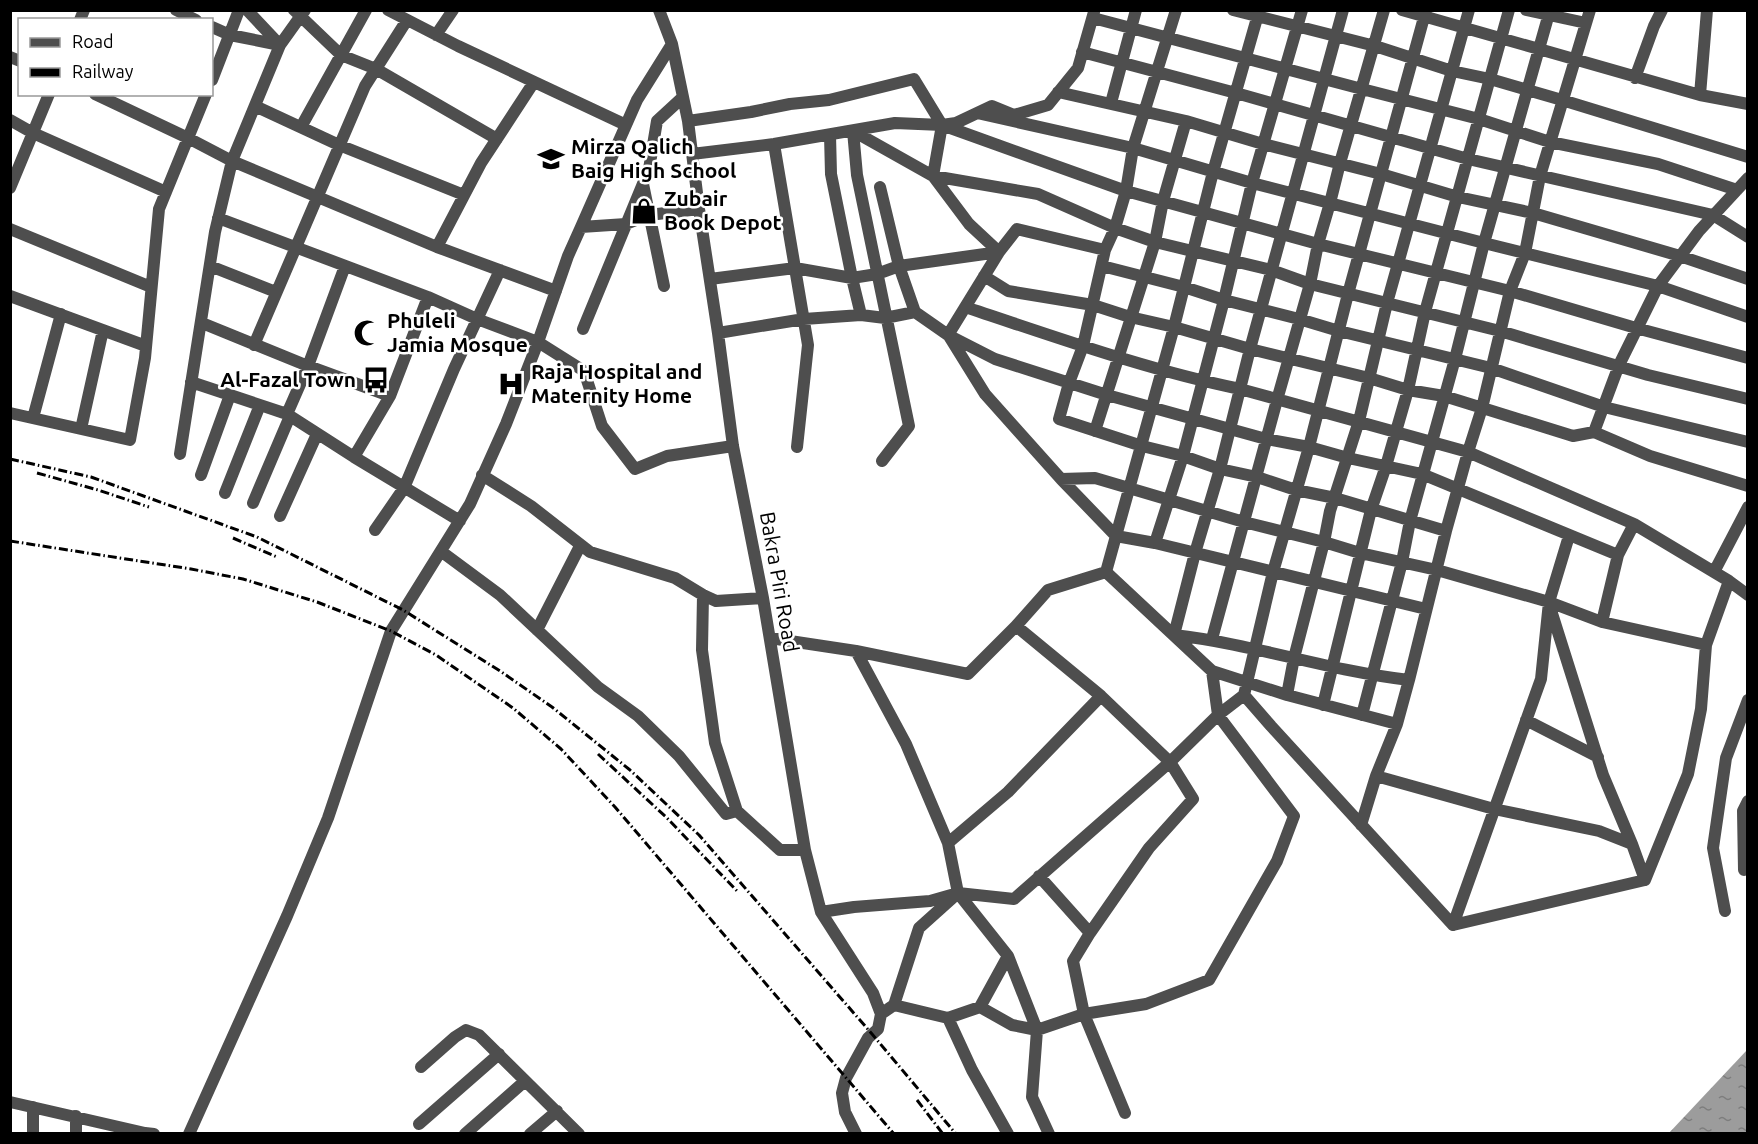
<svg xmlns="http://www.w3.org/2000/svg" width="1758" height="1144" viewBox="0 0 1758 1144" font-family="Ubuntu,sans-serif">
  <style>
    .water { fill: url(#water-ripples) }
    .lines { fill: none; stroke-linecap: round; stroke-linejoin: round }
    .minor { stroke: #4e4e4e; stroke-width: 12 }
    .rail { stroke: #000; stroke-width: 3; stroke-dasharray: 9 3 1.5 3; stroke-linecap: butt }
    .labels { text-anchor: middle; stroke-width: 5; stroke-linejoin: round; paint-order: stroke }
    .poi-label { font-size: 21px; font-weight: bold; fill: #000; stroke: #fff; text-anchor: start }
    .street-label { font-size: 21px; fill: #000; stroke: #fff }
  </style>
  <defs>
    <pattern id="water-ripples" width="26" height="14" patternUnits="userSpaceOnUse" patternTransform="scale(1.5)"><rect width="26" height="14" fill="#9c9c9c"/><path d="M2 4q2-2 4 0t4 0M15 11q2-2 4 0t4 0" fill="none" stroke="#7d7d7d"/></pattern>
  </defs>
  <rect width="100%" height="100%" fill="#fff"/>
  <!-- water -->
  <path class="water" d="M1747,1050V1133H1669Z"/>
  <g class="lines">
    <!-- minor -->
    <path class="minor" d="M176,10L196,20
      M247,10L280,45
      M294,10L341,55L376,69L497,139
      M388,10L458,46L626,125
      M659,10L672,44L688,121L699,209L718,333L733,446L763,598L805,850L821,912L873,993L881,1014L878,1029L868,1038L846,1078L842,1093L845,1112L856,1134
      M1176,10L1133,148L1126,191L1115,228L1105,250L1083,346L1069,383L1059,419L1142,446L1183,456L1220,469L1257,477L1296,490L1335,498L1446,531
      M1233,10L1375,46L1452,71L1490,79L1562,100L1748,157
      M1343,10L1250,349L1220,469L1195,553L1174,635C1254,644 1329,671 1409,680
      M1402,10L1700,95L1748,104
      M1526,10L1586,23
      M1093,18L1362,89L1479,119L1550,142L1658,164L1737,190
      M80,20L84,10
      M212,27L230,35L280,45
      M436,35L453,10
      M1082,52L1236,93L1468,159L1713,215L1748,237
      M10,57L20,61
      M1635,78L1654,26L1662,10
      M212,80L239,10
      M534,82L481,163L437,247L556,291
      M1058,92L1186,121L1263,144L1381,174L1458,197L1533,213L1680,256L1748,279
      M95,94L188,138L232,161L437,247
      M1700,95L1707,10
      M1111,103L1136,10
      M255,106L339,145L464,195
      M977,113L1133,148L1252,183L1484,243L1658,286L1748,317
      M10,120L33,133L166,192
      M688,121L751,112L790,104L829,100L914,79L942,125L1126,191L1318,244L1510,291L1636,328L1748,358
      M942,125L933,176L969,224L999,252
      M301,127L366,10
      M853,131L933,176L1038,194L1115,228L1155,242L1271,270L1310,284L1500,331L1648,375L1748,399
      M853,131L857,175L909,426L882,461
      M830,135L831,174L852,278L861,315
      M774,144L808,345L797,447
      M692,154L774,144L895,123L942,125L956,123L992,106L1014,115L1048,105L1078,68L1094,12
      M643,184L664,286
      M880,187L899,266L915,312
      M10,188L49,94
      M218,218L428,297L390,396
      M581,227L626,224L649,215L699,209
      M10,229L151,287
      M210,266L276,292
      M345,266L308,366L287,414L354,457
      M1102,266L1184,287L1224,300L1299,319L1339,331L1491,368L1604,407L1748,442
      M984,276L1008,291L1093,305L1130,317L1174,327L1250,349L1369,378L1408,390L1444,396L1573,436L1594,432L1650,456L1748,486
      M710,279L795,268L852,278L877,274L899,266L999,252
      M10,296L146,346
      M428,297L477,319L538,342L584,371L602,426L635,469L667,456L733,446
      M965,307C1056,337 1147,370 1240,389L1468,452L1634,524L1729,581L1748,595
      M202,323L308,366L390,396L354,457L460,521
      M583,329L649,169L657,121L682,98
      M718,333L804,319L861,315L885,318L915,312L948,335L999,252L1017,229L1105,250
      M948,335L995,359L1107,395L1266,439L1309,447L1348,458L1422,474L1618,555L1634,524
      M949,336L985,394L1061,479L1116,536L1155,543L1426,609
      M254,345L365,86L407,20
      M191,382L287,414
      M10,413L130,440L145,358L159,209L206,94
      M33,418L61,314
      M81,429L103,330
      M1095,431L1155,242L1163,201L1186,121
      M1594,432L1619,365L1658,286L1699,231L1748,178
      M180,454L215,232L232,161L280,45L305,10
      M201,475L230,395
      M482,475L531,506L590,552L675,578L703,595L716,601L763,598
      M1061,479L1095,478L1244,522L1324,542L1360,553L1437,570L1549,602L1602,622L1706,645
      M225,493L260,405
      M253,503L290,416
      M280,516L317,434
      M375,530L404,488L454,369L500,270
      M1155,543L1183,456L1224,300L1252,183L1302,10
      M442,552L500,595L598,687L638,716L679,756L726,814L737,811L780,850H805
      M1106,572L1174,327L1213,172L1257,18
      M1714,572L1748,507
      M703,595L702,650L715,743L737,811
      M1550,607L1603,775L1632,844
      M1602,622L1618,555
      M1016,626L1101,696
      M537,630L580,546
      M770,638L856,651L906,744L948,843L958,893L919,928L894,1005L881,1014
      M1212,639L1277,400L1310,284L1318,244L1330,203L1340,163L1384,10
      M856,651L968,674L1016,626L1048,590L1106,572L1212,671L1287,695L1294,658L1324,542L1330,511L1359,421L1387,303L1469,10
      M1244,695L1271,726L1453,925L1645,880
      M1287,695L1397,724
      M1323,705L1371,510L1386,466L1408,390L1425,312L1509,10
      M1362,715L1402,562L1410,521L1455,359L1484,243L1550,10
      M1526,720L1598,757
      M1376,776L1494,809L1599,831L1632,844L1645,880
      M1361,825L1376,776L1397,724L1409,680L1446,531L1468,452L1482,408L1510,291L1525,253L1540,176L1590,10
      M948,843L1008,792L1101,696L1170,762L1193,799L1149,848L1090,933L1039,876
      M1744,870L1743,811L1748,801
      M1645,880L1688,774L1701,709L1706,645L1729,581
      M958,893L1008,956L980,1007
      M1725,911L1713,848L1726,758L1748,700
      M821,912L854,907L930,901L958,893L1014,899L1170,762L1218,715L1244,695L1273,572L1309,447L1348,294L1426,10
      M1453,925L1541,679L1549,602L1569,536
      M1008,956L1037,1030L1032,1097L1049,1134
      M894,1005L948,1018L980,1007L1012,1025L1037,1030L1084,1014L1073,961L1090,933
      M948,1018L972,1070L1008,1134
      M421,1067L455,1037L466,1030L479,1035L579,1134
      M10,1102L145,1133L154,1134
      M1125,1113L1084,1014L1146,1004L1209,980L1277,861L1294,816L1218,715L1212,671
      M419,1124L499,1054
      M33,1134V1107
      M76,1134V1116
      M189,1134L287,916L328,818L391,631L470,504L506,424L538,342L568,256L581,227L637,100L672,44
      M465,1134L525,1081
      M530,1134L557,1111"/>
    <!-- rail -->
    <path class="rail" d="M10,459L91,477L257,537L403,610L500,671L552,707L630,770L699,835L872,1034L956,1134
      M37,473L98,490L149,507
      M233,538L277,557
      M10,541L191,569L243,579L317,602L391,631L436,655L513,708L561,749L615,807L894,1134
      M598,754L667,818L737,891
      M917,1100L943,1134"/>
  </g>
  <!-- icons -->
  <defs>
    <g id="school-bare" transform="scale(2.07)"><path d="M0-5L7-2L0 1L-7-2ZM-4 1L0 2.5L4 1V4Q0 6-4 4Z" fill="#000" stroke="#fff" stroke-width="2.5" paint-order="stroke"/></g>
    <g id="shop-bare" transform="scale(2.07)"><path d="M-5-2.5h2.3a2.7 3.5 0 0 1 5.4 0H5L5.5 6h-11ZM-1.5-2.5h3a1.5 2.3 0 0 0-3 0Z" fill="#000" stroke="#fff" stroke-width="2.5" paint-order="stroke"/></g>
    <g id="mosque-bare" transform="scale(2.07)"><path d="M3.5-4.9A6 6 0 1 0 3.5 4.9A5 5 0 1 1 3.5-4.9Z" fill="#000" stroke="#fff" stroke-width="2.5" paint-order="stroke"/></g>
    <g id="bus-bare" transform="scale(2.07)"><path d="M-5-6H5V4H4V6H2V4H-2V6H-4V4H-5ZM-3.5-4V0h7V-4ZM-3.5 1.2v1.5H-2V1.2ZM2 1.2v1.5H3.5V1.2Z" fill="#000" stroke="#fff" stroke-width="2.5" paint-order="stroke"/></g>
    <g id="hospital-bare" transform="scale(2.07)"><path d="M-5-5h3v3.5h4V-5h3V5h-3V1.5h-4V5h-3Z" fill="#000" stroke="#fff" stroke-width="2.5" paint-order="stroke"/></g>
  </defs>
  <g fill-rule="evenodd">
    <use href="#school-bare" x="551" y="159"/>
    <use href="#shop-bare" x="644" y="211"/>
    <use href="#mosque-bare" x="367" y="333"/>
    <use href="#bus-bare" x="376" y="380"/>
    <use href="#hospital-bare" x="511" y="384"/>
  </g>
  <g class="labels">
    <!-- poi labels -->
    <g class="poi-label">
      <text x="571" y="154">Mirza Qalich<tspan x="571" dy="24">Baig High School</tspan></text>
      <text x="664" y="206">Zubair<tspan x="664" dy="24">Book Depot</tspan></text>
      <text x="387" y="328">Phuleli<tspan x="387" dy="24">Jamia Mosque</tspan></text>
      <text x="531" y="379">Raja Hospital and<tspan x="531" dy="24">Maternity Home</tspan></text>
      <text x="356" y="387" text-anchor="end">Al-Fazal Town</text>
    </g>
    <!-- street labels -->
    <g class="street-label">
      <text transform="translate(779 582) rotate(80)" y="7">Bakra Piri Road</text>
    </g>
  </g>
  <!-- border -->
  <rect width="1758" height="1144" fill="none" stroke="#000000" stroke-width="24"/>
  <!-- legend -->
  <rect x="18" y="18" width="195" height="78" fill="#ffffff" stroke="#999999" stroke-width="1.5"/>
  <rect x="30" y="38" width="30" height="9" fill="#4e4e4e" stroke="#999999" stroke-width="1.5"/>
  <text x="72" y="48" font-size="18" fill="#000000">Road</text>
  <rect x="30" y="68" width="30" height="9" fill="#000000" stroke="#999999" stroke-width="1.5"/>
  <text x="72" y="78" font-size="18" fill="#000000">Railway</text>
</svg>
